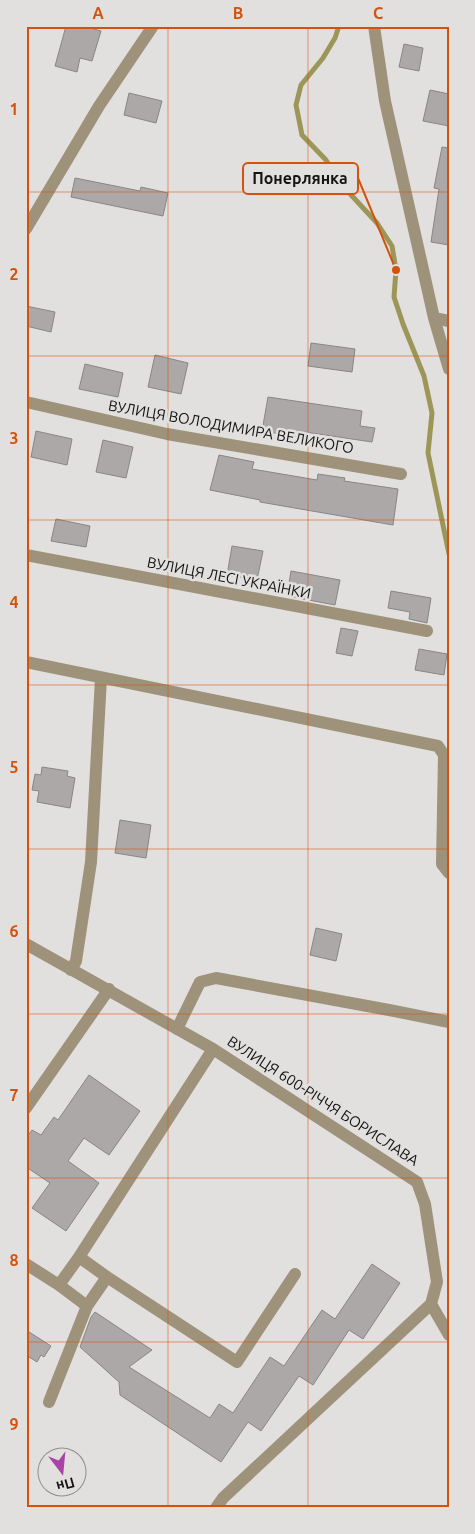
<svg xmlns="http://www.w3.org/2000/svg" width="475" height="1534" viewBox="0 0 475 1534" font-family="Ubuntu,sans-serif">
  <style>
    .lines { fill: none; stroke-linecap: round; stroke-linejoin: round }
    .stream { stroke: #9d9659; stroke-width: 5 }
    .building { fill: #aba8a7; stroke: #898685 }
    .minor { stroke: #9e927a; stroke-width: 12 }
    .grid { fill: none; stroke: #d3520d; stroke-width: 1; stroke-opacity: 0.55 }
    .labels { text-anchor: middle; stroke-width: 5; stroke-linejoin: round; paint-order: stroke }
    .street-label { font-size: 15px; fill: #151413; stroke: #e2e0de }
    .leader { fill: none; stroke: #d3520d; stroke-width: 2 }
    .callout-dot { fill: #d3520d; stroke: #e2e0de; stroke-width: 2 }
    .callout { fill: #e2e0de; stroke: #d3520d; stroke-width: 2 }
    .callout-label { font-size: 16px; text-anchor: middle; font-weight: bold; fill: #151413 }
    .neatline { fill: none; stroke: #d3520d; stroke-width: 2 }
    .grid-label { font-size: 16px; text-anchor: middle; font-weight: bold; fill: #d3520d }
  </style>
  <rect width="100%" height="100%" fill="#e2e0de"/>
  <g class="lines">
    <!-- stream -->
    <path class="stream" d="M339,26L335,38L323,58L301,85L296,105L302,135L326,160L341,184L377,223L392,246L396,270L394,297L403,324L424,376L432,413L428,453L449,554"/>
  </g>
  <!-- building -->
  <path class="building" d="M66,26H83L101,31L92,61L80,58L77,72L55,66Z
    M404,44L423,48L419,71L399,67Z
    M430,90L449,94V126L423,121Z
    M129,93L162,101L156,123L124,115Z
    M442,147L449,148V245L431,242L439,189L434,188Z
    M75,178L140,191L141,187L168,193L163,216L71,197Z
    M26,306L55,312L51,332L26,326Z
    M311,343L355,349L352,372L308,366Z
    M155,355L188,363L181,394L148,387Z
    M85,364L123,373L118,397L79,389Z
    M268,397L362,411L360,426L375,428L372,442L305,432L304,438L262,431Z
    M36,431L72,439L67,465L31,457Z
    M103,440L133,447L126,478L96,472Z
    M219,455L254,462L252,469L317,480L318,474L345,478L344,481L398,489L393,525L260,502V500L210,490Z
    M56,519L90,526L86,547L51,541Z
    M232,546L263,551L257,580L227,575Z
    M291,571L340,580L335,605L287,596Z
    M391,591L431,598L427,623L409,619L410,612L388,608Z
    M341,628L358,631L352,656L336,653Z
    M419,649L447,654L444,675L415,670Z
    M42,767L68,771L67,776L75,778L70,808L37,802L39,791L32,790L35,774L41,775Z
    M120,820L151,825L146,858L115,853Z
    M316,928L342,934L336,961L310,955Z
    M89,1075L140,1111L109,1155L84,1138L68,1161L99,1183L66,1231L32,1208L50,1183L26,1167V1138L32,1130L41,1135L54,1117L58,1120Z
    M372,1264L400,1283L363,1339L349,1330L313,1385L299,1376L261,1431L248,1422L221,1462L120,1395L119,1382L80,1347L91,1317L95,1312L152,1350L129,1367L210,1418L219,1404L233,1413L270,1357L284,1366L322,1310L335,1319Z
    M26,1330L51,1346L44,1357L41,1355L37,1362L26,1355Z"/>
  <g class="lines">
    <!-- minor -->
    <path class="minor" d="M374,26L385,101L434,318L449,369
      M26,229L99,106L153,26
      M434,318L449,321
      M26,402L167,434L401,474
      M26,555L427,631
      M26,662L438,746L444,755L442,864L449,873
      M26,944L213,1049L417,1182L425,1204L437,1282L431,1304L223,1498L216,1508
      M71,970L76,961L91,862L101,678
      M177,1029L200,982L216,978L389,1010L449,1022
      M213,1049L79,1257L107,1277L237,1362L295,1274
      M26,1108L109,989
      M26,1264L59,1285L87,1306L49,1402
      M59,1285L79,1257
      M431,1304L449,1335
      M87,1306L107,1277"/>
  </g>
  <!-- grid -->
  <path class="grid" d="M168,26V1508M308,26V1508M26,192H449M26,356H449M26,520H449M26,685H449M26,849H449M26,1014H449M26,1178H449M26,1342H449"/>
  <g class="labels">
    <!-- street labels -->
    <g class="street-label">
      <text transform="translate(231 427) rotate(10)" y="5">ВУЛИЦЯ ВОЛОДИМИРА ВЕЛИКОГО</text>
      <text transform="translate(229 578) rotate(11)" y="5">ВУЛИЦЯ ЛЕСІ УКРАЇНКИ</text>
      <text transform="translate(323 1101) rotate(33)" y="5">ВУЛИЦЯ 600-РІЧЧЯ БОРИСЛАВА</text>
    </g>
  </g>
  <!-- callouts -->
  <path class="leader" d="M396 270L358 178"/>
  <circle class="callout-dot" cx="396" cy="270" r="5"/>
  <rect class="callout" x="243" y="163" width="115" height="31" rx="5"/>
  <g class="callout-label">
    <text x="300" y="184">Понерлянка</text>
  </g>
  <!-- border -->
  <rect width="475" height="1534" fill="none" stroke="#e2e0de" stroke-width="55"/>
  <!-- north arrow -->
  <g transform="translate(62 1472) rotate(164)"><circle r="24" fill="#e2e0de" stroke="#908e8d"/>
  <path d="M0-4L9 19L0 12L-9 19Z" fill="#ab43a6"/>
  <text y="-8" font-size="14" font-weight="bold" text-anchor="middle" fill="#151413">Пн</text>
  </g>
  <rect x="28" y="28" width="420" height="1478" class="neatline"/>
  <g class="grid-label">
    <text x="98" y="19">A</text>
    <text x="238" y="19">B</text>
    <text x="378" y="19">C</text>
    <text x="14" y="115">1</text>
    <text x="14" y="280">2</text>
    <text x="14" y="444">3</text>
    <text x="14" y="608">4</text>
    <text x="14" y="773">5</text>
    <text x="14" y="937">6</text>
    <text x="14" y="1101">7</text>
    <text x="14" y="1266">8</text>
    <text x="14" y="1430">9</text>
  </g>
</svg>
